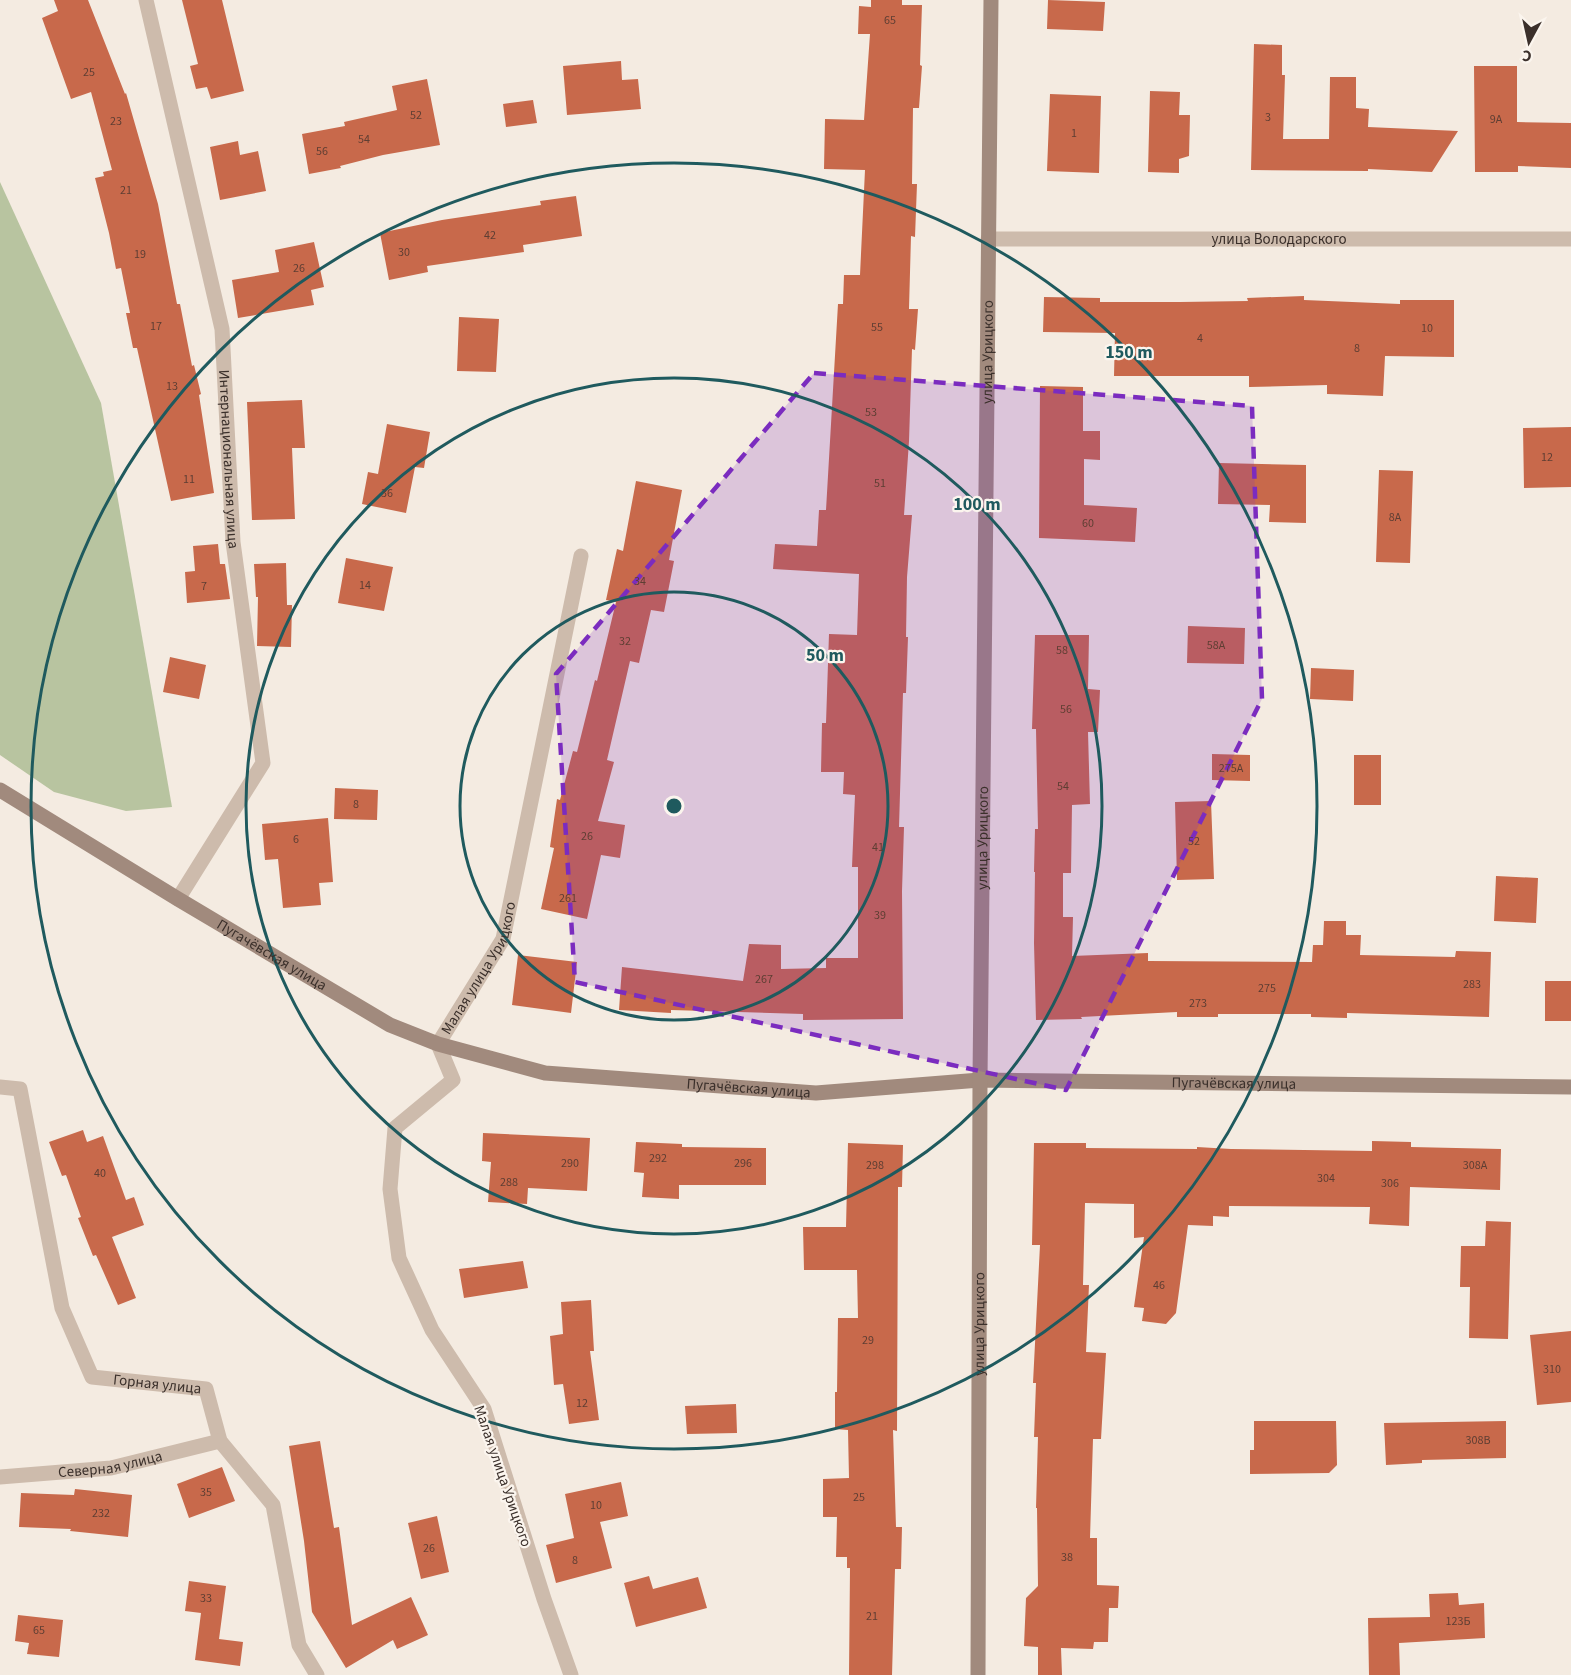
<svg xmlns="http://www.w3.org/2000/svg" width="1571" height="1675" viewBox="0 0 1571 1675" font-family="'Source Sans 3',sans-serif">
  <style>
    .green { fill: #b8c4a0 }
    .building { fill: #c8694b }
    .lines { fill: none; stroke-linecap: round; stroke-linejoin: round }
    .street { stroke: #cdbbac; stroke-width: 15 }
    .secondary { stroke: #a18a7d; stroke-width: 15 }
    .marked { fill: #7b2cbf; fill-opacity: 0.2; stroke: #7b2cbf; stroke-width: 4.5; stroke-dasharray: 12 8; stroke-linejoin: round }
    .ring { fill: none; stroke: #1f5a5e; stroke-width: 3 }
    .labels { text-anchor: middle; stroke-width: 4.5; stroke-linejoin: round; paint-order: stroke }
    .number-label { font-size: 12px; fill: #5e3e33 }
    .street-label { font-size: 15px; fill: #3b302b; stroke: #fbf5ee }
    .centre { fill: #1f5a5e; stroke: #fbf5ee; stroke-width: 3 }
    .ring-label { font-size: 18px; text-anchor: middle; font-weight: bold; fill: #1f5a5e; stroke: #fbf5ee; stroke-width: 4.5; stroke-linejoin: round; paint-order: stroke }
  </style>
  <rect width="100%" height="100%" fill="#f4ebe1"/>
  <!-- green -->
  <path class="green" d="M0,182L101,403L172,807L126,811L54,792L0,755Z"/>
  <!-- building -->
  <path class="building" d="M54,0H88L125,94L126,93L158,204L177,304H180L192,366L194,365L201,394L199,395L214,493L171,501L137,348H133L126,313H130L121,268L116,269L109,233L95,178L104,176L103,172L112,170L91,92L71,99L42,18L58,11Z
    M182,0H222L244,91L211,99L207,87L196,89L190,66L198,64Z
    M871,0H902V5H922L920,65L922,66L919,108H913L912,184H917L915,237L911,236L909,309H918L915,350L912,349L909,441L904,515H912L907,577L906,637H908L906,693H903L899,827H904L902,891L903,1019L803,1020V1014L671,1010V1013L619,1010L622,967L743,981L749,944L781,945V969L826,968V958H858V867H852L855,795L843,794L844,772H821L822,723H826L829,634L857,635L859,574L773,569L775,544L817,546L819,510H826L838,304H843L844,275H860L865,170L824,169L825,119L864,120L870,34H858L859,6L871,7Z
    M1048,0L1105,2L1103,31L1047,29Z
    M1254,44L1282,45V75H1285L1283,139H1329L1330,77H1356V108L1369,109L1368,127L1458,131L1432,172L1368,169V171L1251,170Z
    M621,61L622,80L638,79L641,109L567,115L563,66Z
    M1474,66H1517V122L1571,123V168L1518,166V172H1475Z
    M427,79L440,145L383,155L340,166L341,168L309,174L302,134L345,126L344,122L397,110L392,86Z
    M1150,91L1180,92L1179,115H1190L1189,156L1179,159V173L1148,172Z
    M1050,94L1101,96L1099,173L1047,171Z
    M533,100L537,123L506,127L503,104Z
    M238,141L240,155L258,151L266,191L220,200L210,147Z
    M576,196L582,236L523,245L524,252L427,266L428,272L389,280L380,233L442,220L541,205L540,201Z
    M314,242L324,287L311,290L314,305L238,318L232,280L279,272L275,250Z
    M1304,296V300L1400,304V300H1454V357L1385,356L1383,396L1327,394V385L1249,387V376H1114L1115,333L1043,332L1044,297L1100,298V302H1180L1248,301L1247,298Z
    M459,317L499,319L496,372L457,371Z
    M1040,386L1083,387V431H1100V460L1084,459V505L1137,508L1135,542L1039,538Z
    M302,400L305,448H292L295,519L252,520L247,402Z
    M387,424L430,432L424,468L415,467L406,513L362,504L368,472L378,474Z
    M1571,427V487L1524,488L1523,428Z
    M1219,463L1306,465V523L1269,522L1270,505L1218,504Z
    M1379,470L1413,471L1410,563L1376,562Z
    M636,481L682,490L669,560L674,561L664,612L651,610L639,663L630,661L607,760L614,762L598,821L625,825L620,858L601,855L587,919L541,909L554,848L550,847L557,799L560,800L573,751L577,752L595,680L597,681L616,602L606,600L617,549L623,551Z
    M218,544L220,564H225L230,599L187,603L185,572L195,571L193,546Z
    M346,558L393,567L384,611L338,603Z
    M286,563L287,605H292L291,647L257,646L258,597H256L254,564Z
    M1188,626L1245,628L1244,664L1187,663Z
    M1035,635H1089L1088,689L1100,690L1098,732H1088L1090,804L1072,805L1071,873H1063V917H1073L1072,956L1148,953V961L1312,962L1313,945H1323L1324,921H1346V935H1361L1360,955L1455,957L1456,951L1491,952L1489,1017L1347,1013V1018L1311,1017V1014H1218V1017H1177V1012L1081,1017L1082,1019L1036,1020L1034,943L1035,872H1034L1035,829H1038L1036,729H1032Z
    M170,657L206,665L199,699L163,692Z
    M1311,668L1354,670L1353,701L1310,699Z
    M1212,754L1250,755V781L1212,780Z
    M1354,755H1381V805H1354Z
    M335,788L378,790L377,820L334,819Z
    M1211,801L1214,879L1177,880L1175,802Z
    M328,818L333,882L319,883L321,905L283,908L278,859L265,860L262,824Z
    M1496,876L1538,878L1536,923L1494,921Z
    M518,955L577,962L571,1013L512,1005Z
    M1545,981H1571V1021H1545Z
    M83,1130L87,1142L103,1136L126,1200L134,1197L144,1225L112,1237L136,1298L118,1305L96,1255L93,1256L78,1218L81,1217L66,1175L62,1176L49,1142Z
    M483,1133L590,1138L587,1191L528,1188L527,1204L488,1202L491,1162L482,1161Z
    M1372,1141L1411,1142V1147L1501,1149L1500,1190L1410,1187L1409,1226L1369,1224L1370,1207L1229,1206V1217L1213,1216V1226L1188,1225L1176,1313L1166,1324L1142,1321L1144,1308L1134,1307L1144,1237L1134,1238V1204L1085,1203L1083,1285H1089L1086,1352L1106,1353L1101,1439H1093L1090,1538H1097V1585L1119,1586L1118,1608H1109L1108,1642H1094L1093,1649L1061,1648L1062,1675H1038V1647L1024,1646L1026,1598L1038,1586L1037,1508H1036L1038,1437H1034L1036,1383H1033L1040,1245H1032L1034,1143H1086V1148L1197,1149V1147L1231,1149L1372,1151Z
    M636,1142L682,1144V1147L766,1148V1185H679V1199L642,1197L644,1173L634,1172Z
    M848,1143L903,1145L902,1187H898L897,1431L893,1430L896,1527H902L901,1569H895L892,1675H849L850,1568H847V1557H836L837,1517H823V1479L849,1478L848,1430L835,1429V1392H837L838,1318H858L857,1270H804L803,1227H846Z
    M1486,1221L1511,1222L1508,1339L1469,1338L1470,1287H1460L1461,1246H1485Z
    M523,1261L528,1288L464,1298L459,1269Z
    M591,1300L594,1351H590L599,1420L569,1424L563,1384L554,1385L550,1336L563,1334L561,1302Z
    M1571,1331V1402L1537,1405L1530,1335Z
    M736,1404L737,1433L687,1434L685,1406Z
    M1254,1421H1336L1337,1465L1329,1473L1250,1474V1450H1254Z
    M1506,1421V1458L1422,1460V1463L1386,1465L1384,1423Z
    M320,1441L334,1528L339,1527L352,1625L411,1597L428,1635L397,1649L393,1640L346,1668L312,1612L304,1541L289,1446Z
    M222,1467L235,1501L189,1518L177,1484Z
    M621,1482L628,1516L600,1522L612,1568L556,1583L546,1545L574,1538L565,1494Z
    M75,1489L132,1495L128,1537L70,1531L71,1529L19,1527L21,1493L74,1495Z
    M437,1516L449,1572L421,1579L408,1523Z
    M649,1576L653,1589L698,1577L707,1608L636,1627L624,1583Z
    M189,1581L226,1586L219,1639L243,1642L240,1666L195,1660L201,1613L185,1611Z
    M1458,1593L1459,1605L1484,1603L1485,1638L1399,1643L1400,1675H1369L1368,1618L1430,1617L1429,1594Z
    M18,1615L63,1620L59,1657L27,1654L29,1643L15,1641Z"/>
  <g class="lines">
    <!-- street -->
    <g class="street">
      <path id="s1" d="M146,0L222,329L233,542L263,763L178,899"/>
      <path id="s2" d="M988,239H1571"/>
      <path id="s3" d="M0,1087L20,1089L62,1308L92,1377L206,1389L220,1441L273,1505L299,1645L317,1675"/>
      <path id="s4" d="M0,1477L111,1468L220,1441"/>
      <path id="s5" d="M571,1675L544,1599L484,1409L432,1330L399,1258L390,1189L395,1128L453,1080L438,1044L503,939L581,556"/>
    </g>
    <!-- secondary -->
    <g class="secondary">
      <path id="s6" d="M0,790L178,899L390,1025L438,1044L545,1073L816,1093L980,1080L1571,1087"/>
      <path id="s7" d="M978,1675L980,1080L991,0"/>
    </g>
  </g>
  <!-- marked area -->
  <path class="marked" d="M814,373L1252,406L1262,699L1066,1090L575,982L556,674Z"/>
  <!-- distance rings -->
  <g class="ring">
    <circle cx="674" cy="806" r="214"/>
    <circle cx="674" cy="806" r="428"/>
    <circle cx="674" cy="806" r="643"/>
  </g>
  <g class="labels">
    <!-- number labels -->
    <g class="number-label">
      <text x="890" y="24">65</text>
      <text x="89" y="76">25</text>
      <text x="416" y="119">52</text>
      <text x="1268" y="121">3</text>
      <text x="1496" y="123">9А</text>
      <text x="116" y="125">23</text>
      <text x="1074" y="137">1</text>
      <text x="364" y="143">54</text>
      <text x="322" y="155">56</text>
      <text x="126" y="194">21</text>
      <text x="490" y="239">42</text>
      <text x="404" y="256">30</text>
      <text x="140" y="258">19</text>
      <text x="299" y="272">26</text>
      <text x="156" y="330">17</text>
      <text x="877" y="331">55</text>
      <text x="1427" y="332">10</text>
      <text x="1200" y="342">4</text>
      <text x="1357" y="352">8</text>
      <text x="172" y="390">13</text>
      <text x="871" y="416">53</text>
      <text x="1547" y="461">12</text>
      <text x="189" y="483">11</text>
      <text x="880" y="487">51</text>
      <text x="387" y="497">36</text>
      <text x="1395" y="521">8А</text>
      <text x="1088" y="527">60</text>
      <text x="640" y="585">34</text>
      <text x="365" y="589">14</text>
      <text x="204" y="590">7</text>
      <text x="625" y="645">32</text>
      <text x="1216" y="649">58А</text>
      <text x="1062" y="654">58</text>
      <text x="1066" y="713">56</text>
      <text x="1231" y="772">275А</text>
      <text x="1063" y="790">54</text>
      <text x="356" y="808">8</text>
      <text x="587" y="840">26</text>
      <text x="296" y="843">6</text>
      <text x="1194" y="845">52</text>
      <text x="878" y="851">41</text>
      <text x="568" y="902">261</text>
      <text x="880" y="919">39</text>
      <text x="764" y="983">267</text>
      <text x="1472" y="988">283</text>
      <text x="1267" y="992">275</text>
      <text x="1198" y="1007">273</text>
      <text x="658" y="1162">292</text>
      <text x="570" y="1167">290</text>
      <text x="743" y="1167">296</text>
      <text x="875" y="1169">298</text>
      <text x="1475" y="1169">308А</text>
      <text x="100" y="1177">40</text>
      <text x="1326" y="1182">304</text>
      <text x="509" y="1186">288</text>
      <text x="1390" y="1187">306</text>
      <text x="1159" y="1289">46</text>
      <text x="868" y="1344">29</text>
      <text x="1552" y="1373">310</text>
      <text x="582" y="1407">12</text>
      <text x="1478" y="1444">308В</text>
      <text x="206" y="1496">35</text>
      <text x="859" y="1501">25</text>
      <text x="596" y="1509">10</text>
      <text x="101" y="1517">232</text>
      <text x="429" y="1552">26</text>
      <text x="1067" y="1561">38</text>
      <text x="575" y="1564">8</text>
      <text x="206" y="1602">33</text>
      <text x="872" y="1620">21</text>
      <text x="1458" y="1625">123Б</text>
      <text x="39" y="1634">65</text>
    </g>
    <!-- street labels -->
    <g class="street-label">
      <text dy="5" stroke="none"><textPath href="#s2" startOffset="291">улица Володарского</textPath></text>
      <text dy="5" stroke="none"><textPath href="#s7" startOffset="1323">улица Урицкого</textPath></text>
      <text dy="5" stroke="none"><textPath href="#s1" startOffset="468">Интернациональная улица</textPath></text>
      <text dy="5" stroke="none"><textPath href="#s7" startOffset="837">улица Урицкого</textPath></text>
      <text dy="5" stroke="none"><textPath href="#s6" startOffset="318">Пугачёвская улица</textPath></text>
      <text dy="5" stroke="none"><textPath href="#s5" startOffset="786">Малая улица Урицкого</textPath></text>
      <text dy="5" stroke="none"><textPath href="#s6" startOffset="1308">Пугачёвская улица</textPath></text>
      <text dy="5" stroke="none"><textPath href="#s6" startOffset="822">Пугачёвская улица</textPath></text>
      <text dy="5" stroke="none"><textPath href="#s7" startOffset="351">улица Урицкого</textPath></text>
      <text dy="5" stroke="none"><textPath href="#s3" startOffset="384">Горная улица</textPath></text>
      <text dy="5" stroke="none"><textPath href="#s4" startOffset="111">Северная улица</textPath></text>
      <text transform="translate(503 1476) rotate(71)" y="5">Малая улица Урицкого</text>
    </g>
  </g>
  <circle cx="674" cy="806" r="9" class="centre"/>
  <g class="ring-label">
    <text x="1129" y="358">150 m</text>
    <text x="977" y="510">100 m</text>
    <text x="825" y="661">50 m</text>
  </g>
  <!-- north arrow -->
  <g transform="translate(1529 42) rotate(188)" stroke="#fbf5ee" stroke-width="4.5" paint-order="stroke">
  <path d="M0-4.5L10 22L0 15L-10 22Z" fill="#3b302b"/>
  <text y="-9" font-size="16" font-weight="bold" text-anchor="middle" fill="#3b302b">С</text>
  </g>
</svg>
